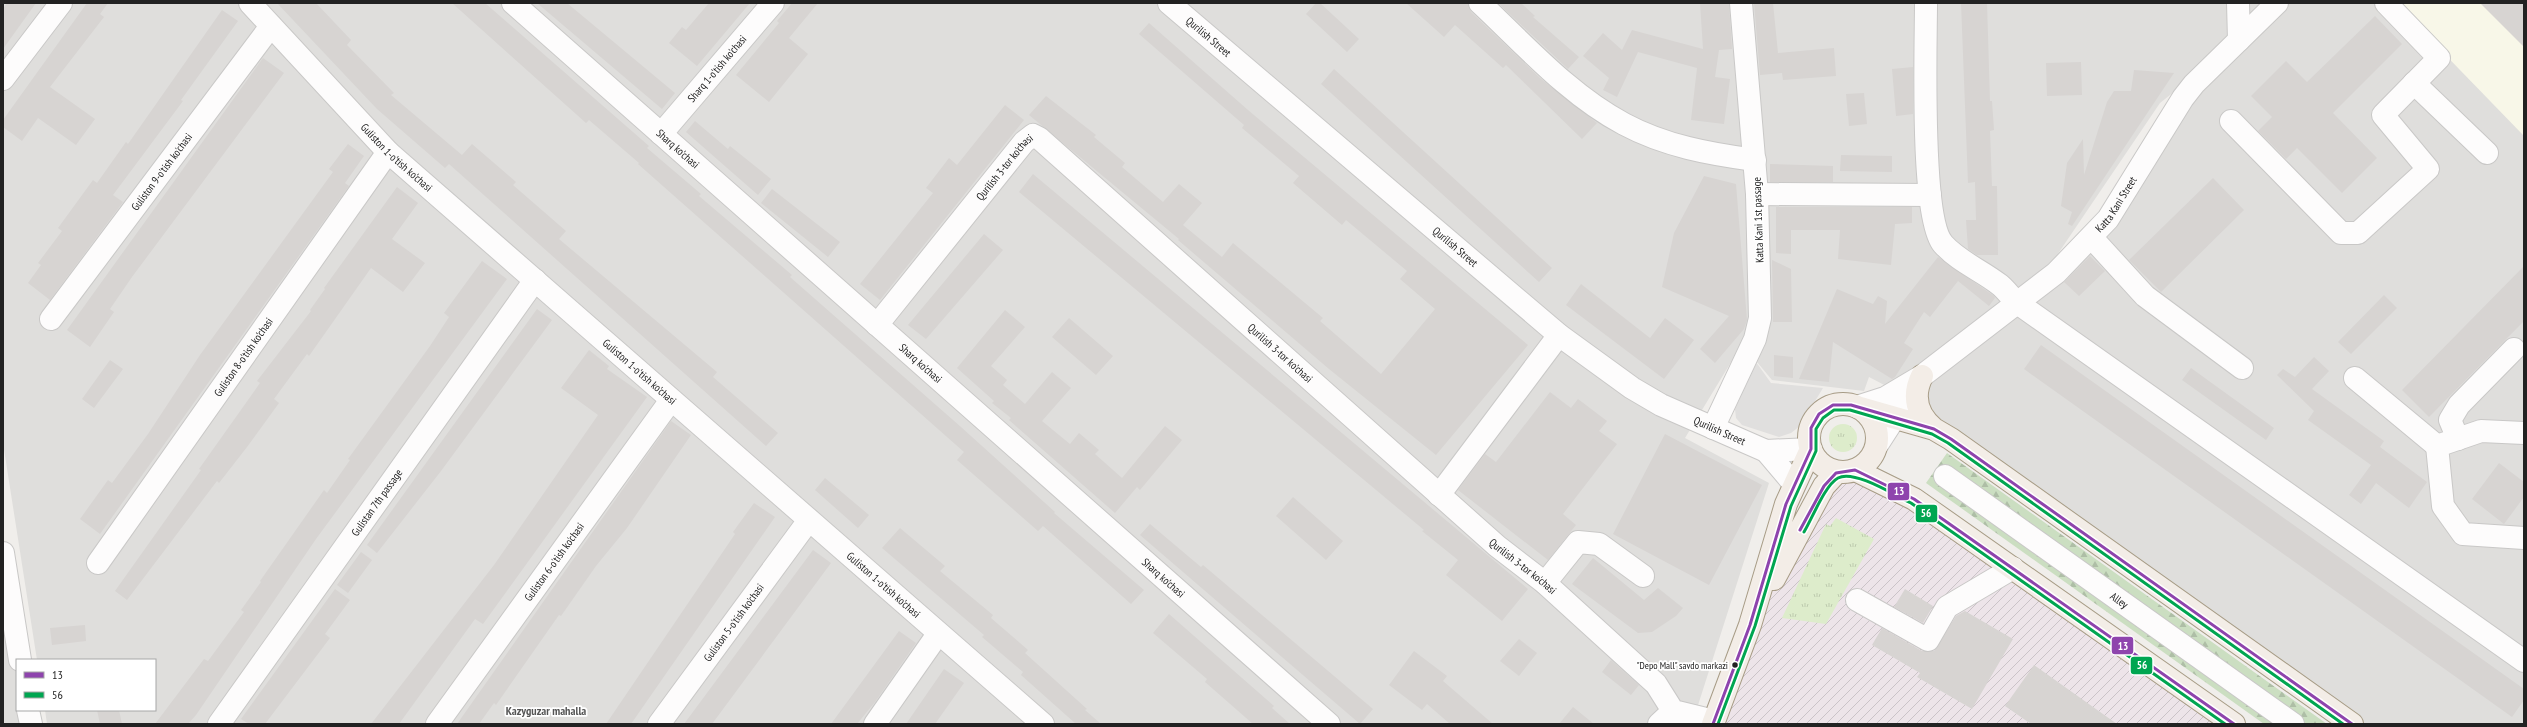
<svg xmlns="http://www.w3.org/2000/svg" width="2527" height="727" viewBox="0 0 2527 727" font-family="'PT Sans Narrow',sans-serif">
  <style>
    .residential { fill: #dfdedc }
    .industrial { fill: url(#industrial-furrows) }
    .education { fill: #f8f7e8 }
    .grass { fill: url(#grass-tufts) }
    .forest { fill: url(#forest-firs) }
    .parking { fill: #e0dfde }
    .building { fill: #d7d4d2 }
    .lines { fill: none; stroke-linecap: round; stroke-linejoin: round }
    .minor-casing { stroke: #c9c8c7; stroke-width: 24 }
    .major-casing { stroke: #a79c86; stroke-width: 24 }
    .minor { stroke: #fdfcfc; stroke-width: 22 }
    .major { stroke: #f3ede7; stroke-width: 22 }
    .bus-1-casing { stroke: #fff; stroke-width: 6 }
    .bus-2-casing { stroke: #fff; stroke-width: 6 }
    .bus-1 { stroke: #8e44ad; stroke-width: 3 }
    .bus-2 { stroke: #00a651; stroke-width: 3 }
    .bus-dot { fill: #222; stroke: #fff; stroke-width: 1.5 }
    .labels { text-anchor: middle; stroke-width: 3.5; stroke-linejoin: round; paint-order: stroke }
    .bus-label { font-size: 10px; fill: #222; stroke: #fff; text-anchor: end }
    .street-label { font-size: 11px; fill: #222; stroke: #fff }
    .neighbourhood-label { font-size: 12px; font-weight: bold; fill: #555; stroke: #fff }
    .line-badge { stroke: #fff; stroke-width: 1.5 }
    .badge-label { font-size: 11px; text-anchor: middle; font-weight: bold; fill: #fff }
  </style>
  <defs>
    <pattern id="industrial-furrows" width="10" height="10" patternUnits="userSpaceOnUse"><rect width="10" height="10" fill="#ede4e9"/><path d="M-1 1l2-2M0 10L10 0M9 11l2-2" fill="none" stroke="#cbc3c8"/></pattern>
    <pattern id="grass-tufts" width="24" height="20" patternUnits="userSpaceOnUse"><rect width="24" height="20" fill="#ddeccb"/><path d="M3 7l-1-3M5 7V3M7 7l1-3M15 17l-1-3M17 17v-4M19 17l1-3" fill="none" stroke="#bdcaae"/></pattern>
    <pattern id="forest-firs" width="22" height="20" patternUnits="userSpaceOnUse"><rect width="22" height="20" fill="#cbdec1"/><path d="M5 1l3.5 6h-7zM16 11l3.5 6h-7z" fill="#aebea6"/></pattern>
  </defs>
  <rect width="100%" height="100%" fill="#f0eeeb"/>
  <!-- residential -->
  <path class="residential" d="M3,3H2524V724H2352L1951,439L1917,390L2056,273L2235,43L2160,103L2051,264L1890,388L1869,377L1864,391L1772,380L1742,344L1685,438L1769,483L1692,724H47L45,710H155V660H37L3,443Z
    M3,553L17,660V710H28L31,724H3Z"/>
  <!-- industrial -->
  <path class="industrial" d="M1855,470L2234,724H1713L1751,625L1824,486Z"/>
  <!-- education -->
  <path class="education" d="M2395,3H2524V136Z"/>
  <!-- grass -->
  <path class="grass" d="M1829 438a14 14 0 1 1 28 0a14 14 0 1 1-28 0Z
    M1836,518L1874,539L1826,624L1782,618L1826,524L1830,526Z"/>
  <!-- forest -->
  <path class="forest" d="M1947,453L2327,724H2264L1926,483Z"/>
  <!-- parking -->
  <path class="parking" d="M1756,362L1771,383L1823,388L1800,426L1791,433L1779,437L1742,425L1736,418L1735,409Z"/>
  <!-- building -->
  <path class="building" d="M7,3H36L3,49V9Z
    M87,3H108L100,14L104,17L50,87L95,119L76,145L38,118L22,141L3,127V120Z
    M277,3H316L351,40L347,45L394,93L391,95L462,155L472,144L516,182L513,185L566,231L559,239L717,372L713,377L778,433L766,446L449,164L445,168L377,109Z
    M452,3H485L649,146L647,148L701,194L699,196L792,275L790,277L961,427L1055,512L1054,513L1144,590L1131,604L1043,526L1038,531L957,460L964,452L638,164L639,163L589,120L586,123Z
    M537,3H567L675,93L662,109Z
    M709,3H750L697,66L669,43L682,27L686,30Z
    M792,3H818L789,38L808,54L769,102L736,75L779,23L777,21Z
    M1316,3H1320L1359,39L1347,52L1306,14Z
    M1406,3H1468L1471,12L1540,78L1597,123L1582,139L1506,65L1503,68L1455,25L1444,37Z
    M1498,3H1521L1535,16L1533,17L1579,57L1568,69Z
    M1700,3H1729L1732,49L1719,50L1715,77L1730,79L1724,124L1691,120L1697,68L1638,52L1617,97L1603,90L1609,78L1583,56L1603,33L1622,50L1632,30L1703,49Z
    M1754,3H1773L1778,53L1834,48L1836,76L1783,80L1782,73L1760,75Z
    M1961,3H1987L1990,101H1992L1994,130L1990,131L1992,186H1997L1998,255H1977L1968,249L1966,220H1976L1975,182L1968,183Z
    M2480,3H2524V47Z
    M222,10L238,21L181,100L183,101L113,195L123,202L50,300L28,283L41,265L38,263L62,231L58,228L93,180L97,183L126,142L128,144Z
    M2375,16L2402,44L2333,113L2377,158L2342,193L2297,148L2286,159L2258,131L2272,117L2251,96L2286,61L2307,82Z
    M1149,23L1248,110L1528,345L1436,455L1329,369L1178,240L1179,239L1029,115L1046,96L1096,135L1094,137L1125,163L1122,167L1163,202L1179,184L1202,203L1183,225L1222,257L1233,243L1323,318L1320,321L1381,374L1435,309L1400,279L1407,271L1346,220L1342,225L1293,183L1299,176L1242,128L1244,125L1139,34Z
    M263,58L284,73L132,277L110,309L114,312L90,347L67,330Z
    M2081,62L2082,95L2047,96L2046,63Z
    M1913,67V114L1896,116L1892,69Z
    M1334,69L1552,268L1539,282L1321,84Z
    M2134,70L2174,73L2072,226L2068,224L2072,212L2061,206L2067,163L2083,139L2084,175L2107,102L2114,91H2131Z
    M1864,93L1867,124L1849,126L1846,94Z
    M1005,105L1024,120L880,300L860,284L933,193L926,188L949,158L957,165Z
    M695,121L728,149L730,146L771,179L758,195L686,132Z
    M348,144L364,156L345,183L349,186L100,534L80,519L108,480L112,483L148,434L200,355L333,172L329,169Z
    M1841,155L1892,156V172L1840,171Z
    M1770,164L1833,166V182H1770Z
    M1033,174L1528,589L1502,621L1446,575L1458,560L1422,531L1424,530L1019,192Z
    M1704,176L1736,184L1747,320L1744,329L1715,363L1700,349L1729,316L1662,287L1674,233Z
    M2213,178L2244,210L2161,292L2129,260Z
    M397,187L418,203L392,239L425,263L403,292L371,268L309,356L307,354L274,399L279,403L247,447L219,483L217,481L127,600L115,591L201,470L199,469L260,383L257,381L311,311L310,310L325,289L324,288Z
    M772,189L840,242L828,257L761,203Z
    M1776,207H1912V223L1895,224L1891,265L1838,259L1840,230H1791V254L1776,253Z
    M984,234L1003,250L926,339L908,325Z
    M2090,256L2105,271L2079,296L2064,282Z
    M1938,257L1994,296L1995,298L1989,306L1958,281L1930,317L1924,312L1904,343L1913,349L1895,377L1892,379L1833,342L1829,382L1799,379L1837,289L1873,304L1878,296L1887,301L1885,324Z
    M1772,260L1791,269L1792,322H1773Z
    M482,261L507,279L316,539L196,715L188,724H155L204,659L208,661L244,612L241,610L261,582L260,581L324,490L327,493L350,460L348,459L430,346L449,317L444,313Z
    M2524,266V321L2429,417L2402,390Z
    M1581,284L1650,338L1665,318L1694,340L1664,379L1566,305Z
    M2384,295L2397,308L2351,354L2338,342Z
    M537,309L552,320L441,471L377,553L367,545Z
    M1005,310L1025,327L991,366L1007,380L1003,385L1025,404L1052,372L1071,388L1042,421L1070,444L1079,433L1099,450L1095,454L1122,478L1165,426L1182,440L1140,490L1137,487L1115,513L1009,420L1011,418L992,403L994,401L957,368Z
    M1069,318L1113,356L1096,375L1052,337Z
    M2041,345L2524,689V700L2512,717L2024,369Z
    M589,350L609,366L607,369L647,397L483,624L475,619L399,724H371L494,565L598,415L561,388Z
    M1774,355L1793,357V378L1774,376Z
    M2314,357L2329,371L2312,389L2384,441L2380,447L2427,482L2409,508L2376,483L2361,504L2349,495L2371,465L2308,420L2314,411L2277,375L2283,369L2295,377Z
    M110,360L123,369L94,408L82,399Z
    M2191,368L2274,428L2266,440L2182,380Z
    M1550,392L1571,408L1578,399L1607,421L1599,431L1617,444L1563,514L1576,525L1548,560L1458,490L1485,454L1496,462Z
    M671,421L691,435L627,528L596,566L561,616L559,615L496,705L494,703L479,724H457Z
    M1665,434L1762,485L1709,585L1613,534Z
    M2499,463L2524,482V497L2504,524L2472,499Z
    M825,478L869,515L858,528L815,490Z
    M1293,497L1343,541L1326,560L1276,516Z
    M754,503L775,517L631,724H606L735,534L733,532Z
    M1150,524L1201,567L1203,565L1373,709L1360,724L1140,535Z
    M900,528L945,566L940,571L993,615L991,618L1028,650L1025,653L1087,709L1085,710L1101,724H1076L1021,675L1023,672L982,637L984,635L882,548Z
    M813,550L831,563L712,724H684Z
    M361,552L372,560L348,593L337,585Z
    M1593,558L1644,600L1658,588L1683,608L1676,616L1652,632L1638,633L1572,584Z
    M335,589L350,600L325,634L330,638L265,724H249L241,719Z
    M1905,589L1933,606L1923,623L1894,607Z
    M1965,611L2013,639L1972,709L1917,677L1920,673L1872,645L1882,628L1922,651H1934L1956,616Z
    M1169,614L1274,706L1272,708L1290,724H1253L1205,682L1207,679L1153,633Z
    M85,625L86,641L52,645L50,628Z
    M899,631L916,643L875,702L857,724H831Z
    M1519,639L1537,653L1519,676L1500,661Z
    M1414,651L1447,676L1443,681L1493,724H1450L1427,704L1422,710L1389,685Z
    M1611,660L1639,685L1631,695L1602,672Z
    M2034,665L2117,724H2031L2005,706Z
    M944,669L964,683L935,724H906Z
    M1573,707L1594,724H1559Z
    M97,710H119L122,724H100Z"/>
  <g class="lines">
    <!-- minor casing -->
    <g class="minor-casing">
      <g id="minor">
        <path id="s1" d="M250,3L388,152L1043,724"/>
        <path id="s2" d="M513,3L1329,724"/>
        <path id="s3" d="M1169,3L1559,335L1632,388L1661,405L1766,451L1811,449"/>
        <path d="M1480,3C1525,45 1569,95 1624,124C1665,146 1710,154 1755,160"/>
        <path d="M1926,3C1926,45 1920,217 1943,244C1959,262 1981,270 2000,285C2006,290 2011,297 2016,302L2524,661"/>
        <path d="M2238,3L2239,40"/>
        <path d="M3,79L61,3"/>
        <path d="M2414,83L2487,153"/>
        <path d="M2231,121L2341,233H2358L2428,169L2383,115L2439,58L2386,3"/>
        <path id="s4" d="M661,134L773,3"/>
        <path d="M1757,194L1930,195"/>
        <path d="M2092,238L2145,296L2242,368"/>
        <path id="s5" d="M51,319L271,26"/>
        <path id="s6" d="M877,325L1024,142L1033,135L1039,138L1497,546L1545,583L1656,684L1673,711L1714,721"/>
        <path d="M2355,378L2437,446"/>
        <path id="s7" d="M1857,407L1885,398L1922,376L2056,273L2108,219L2183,98L2194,84L2277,3"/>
        <path d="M1713,428L1755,339L1760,318L1757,194L1741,3"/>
        <path d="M2524,433L2481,431L2437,446L2443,506L2463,534L2524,538"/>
        <path d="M2458,439L2450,420L2459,405L2514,349"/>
        <path d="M1877,445L1919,380"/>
        <path d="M1766,451L1794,484"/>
        <path id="s8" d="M1945,476L2293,724"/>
        <path d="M1439,495L1559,335"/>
        <path d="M3,553L20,660"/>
        <path id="s9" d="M98,563L388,152"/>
        <path d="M1545,583L1578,542L1599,544L1643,576"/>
        <path d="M1857,600L1928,640L1947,607L2013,568"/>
        <path d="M28,710L31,724"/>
        <path id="s10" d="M219,724L535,280"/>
        <path id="s11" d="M437,724L671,400"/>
        <path id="s12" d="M659,724L809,520"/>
        <path d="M875,724L938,634"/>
        <path d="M1659,724L1673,711"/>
      </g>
    </g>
    <!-- major casing -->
    <g class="major-casing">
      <path id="major" d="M1922,376C1912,396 1917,415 1934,429
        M1809 438a34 34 0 1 1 68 0a34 34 0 1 1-68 0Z
        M1857,407L1934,429L1951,439L2352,724
        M1855,470L1914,499L2234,724
        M1774,579L1824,486L1836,473
        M1713,724L1750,625L1786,504L1811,449"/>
    </g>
    <!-- minor -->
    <use href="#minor" class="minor"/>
    <!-- major -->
    <use href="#major" class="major"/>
    <!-- bus-1 casing -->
    <g class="bus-1-casing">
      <path id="bus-1" d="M1800,530L1824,486L1836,473L1855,470L1914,499L2234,724
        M1713,724L1750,625L1786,504L1811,449V428L1819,414L1833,405H1851L1934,429L1951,439L2352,724"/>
    </g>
    <!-- bus-2 casing -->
    <g class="bus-2-casing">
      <path id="bus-2" d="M1804,532C1812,519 1825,485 1838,478C1854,469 1896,496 1911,503L2225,724
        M1718,724L1755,626L1791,506L1816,451V429L1823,418L1834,410H1850L1932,434L1948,443L2343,724"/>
    </g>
    <!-- bus-1 -->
    <use href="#bus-1" class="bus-1"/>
    <!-- bus-2 -->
    <use href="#bus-2" class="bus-2"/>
  </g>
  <!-- markers -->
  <circle class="bus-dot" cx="1735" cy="665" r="3.5"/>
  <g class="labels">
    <!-- bus labels -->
    <g class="bus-label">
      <text x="1728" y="669">"Depo Mall" savdo markazi</text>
    </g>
    <!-- street labels -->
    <g class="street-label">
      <text dy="4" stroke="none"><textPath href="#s3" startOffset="52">Qurilish Street</textPath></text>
      <text dy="4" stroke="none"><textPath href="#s4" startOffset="86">Sharq 1-o'tish ko'chasi</textPath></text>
      <text dy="4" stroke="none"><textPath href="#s2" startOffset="220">Sharq ko'chasi</textPath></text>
      <text dy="4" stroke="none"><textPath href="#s1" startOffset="213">Guliston 1-o'tish ko'chasi</textPath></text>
      <text dy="4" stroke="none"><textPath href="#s6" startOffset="203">Qurilish 3-tor ko'chasi</textPath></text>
      <text dy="4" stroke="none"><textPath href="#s5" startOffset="184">Guliston 9-o'tish ko'chasi</textPath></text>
      <text dy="4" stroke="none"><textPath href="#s7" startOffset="333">Katta Kani Street</textPath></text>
      <text transform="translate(1758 220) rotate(-92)" y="4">Katta Kani 1st passage</text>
      <text dy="4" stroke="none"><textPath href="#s3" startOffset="376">Qurilish Street</textPath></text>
      <text dy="4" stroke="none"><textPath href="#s6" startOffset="576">Qurilish 3-tor ko'chasi</textPath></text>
      <text dy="4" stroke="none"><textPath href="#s9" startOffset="252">Guliston 8-o'tish ko'chasi</textPath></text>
      <text dy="4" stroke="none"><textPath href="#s2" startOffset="544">Sharq ko'chasi</textPath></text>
      <text dy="4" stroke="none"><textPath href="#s1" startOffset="537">Guliston 1-o'tish ko'chasi</textPath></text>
      <text dy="4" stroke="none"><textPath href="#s3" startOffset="700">Qurilish Street</textPath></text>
      <text dy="4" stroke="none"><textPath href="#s10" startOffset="272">Gulistan 7th passage</textPath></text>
      <text dy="4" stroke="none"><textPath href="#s11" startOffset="200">Guliston 6-o'tish ko'chasi</textPath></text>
      <text dy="4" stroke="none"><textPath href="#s6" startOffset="899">Qurilish 3-tor ko'chasi</textPath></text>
      <text dy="4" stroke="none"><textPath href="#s2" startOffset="868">Sharq ko'chasi</textPath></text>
      <text dy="4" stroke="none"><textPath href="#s1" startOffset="861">Guliston 1-o'tish ko'chasi</textPath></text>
      <text dy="4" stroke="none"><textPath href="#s8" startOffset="214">Alley</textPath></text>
      <text dy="4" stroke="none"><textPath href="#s12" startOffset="126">Guliston 5-o'tish ko'chasi</textPath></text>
    </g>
    <!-- neighbourhood labels -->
    <g class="neighbourhood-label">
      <text x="546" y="715">Kazyguzar mahalla</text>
    </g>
  </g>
  <g class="line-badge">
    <rect x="1887" y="482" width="23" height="19" rx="4" fill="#8e44ad"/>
    <rect x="1915" y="504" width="23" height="19" rx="4" fill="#00a651"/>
    <rect x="2111" y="636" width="23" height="19" rx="4" fill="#8e44ad"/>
    <rect x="2130" y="656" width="23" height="19" rx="4" fill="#00a651"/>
  </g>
  <g class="badge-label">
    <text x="1899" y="495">13</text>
    <text x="1926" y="517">56</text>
    <text x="2123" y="650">13</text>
    <text x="2142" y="669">56</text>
  </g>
  <!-- border -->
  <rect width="2527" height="727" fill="none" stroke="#222222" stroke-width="8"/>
  <!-- legend -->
  <rect x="16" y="659" width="140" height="52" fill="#ffffff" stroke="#a7a7a7"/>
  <rect x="24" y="672" width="20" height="6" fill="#8e44ad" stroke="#a7a7a7"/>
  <text x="52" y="679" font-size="12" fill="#222222">13</text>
  <rect x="24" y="692" width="20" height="6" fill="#00a651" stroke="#a7a7a7"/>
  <text x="52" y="699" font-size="12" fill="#222222">56</text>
</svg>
